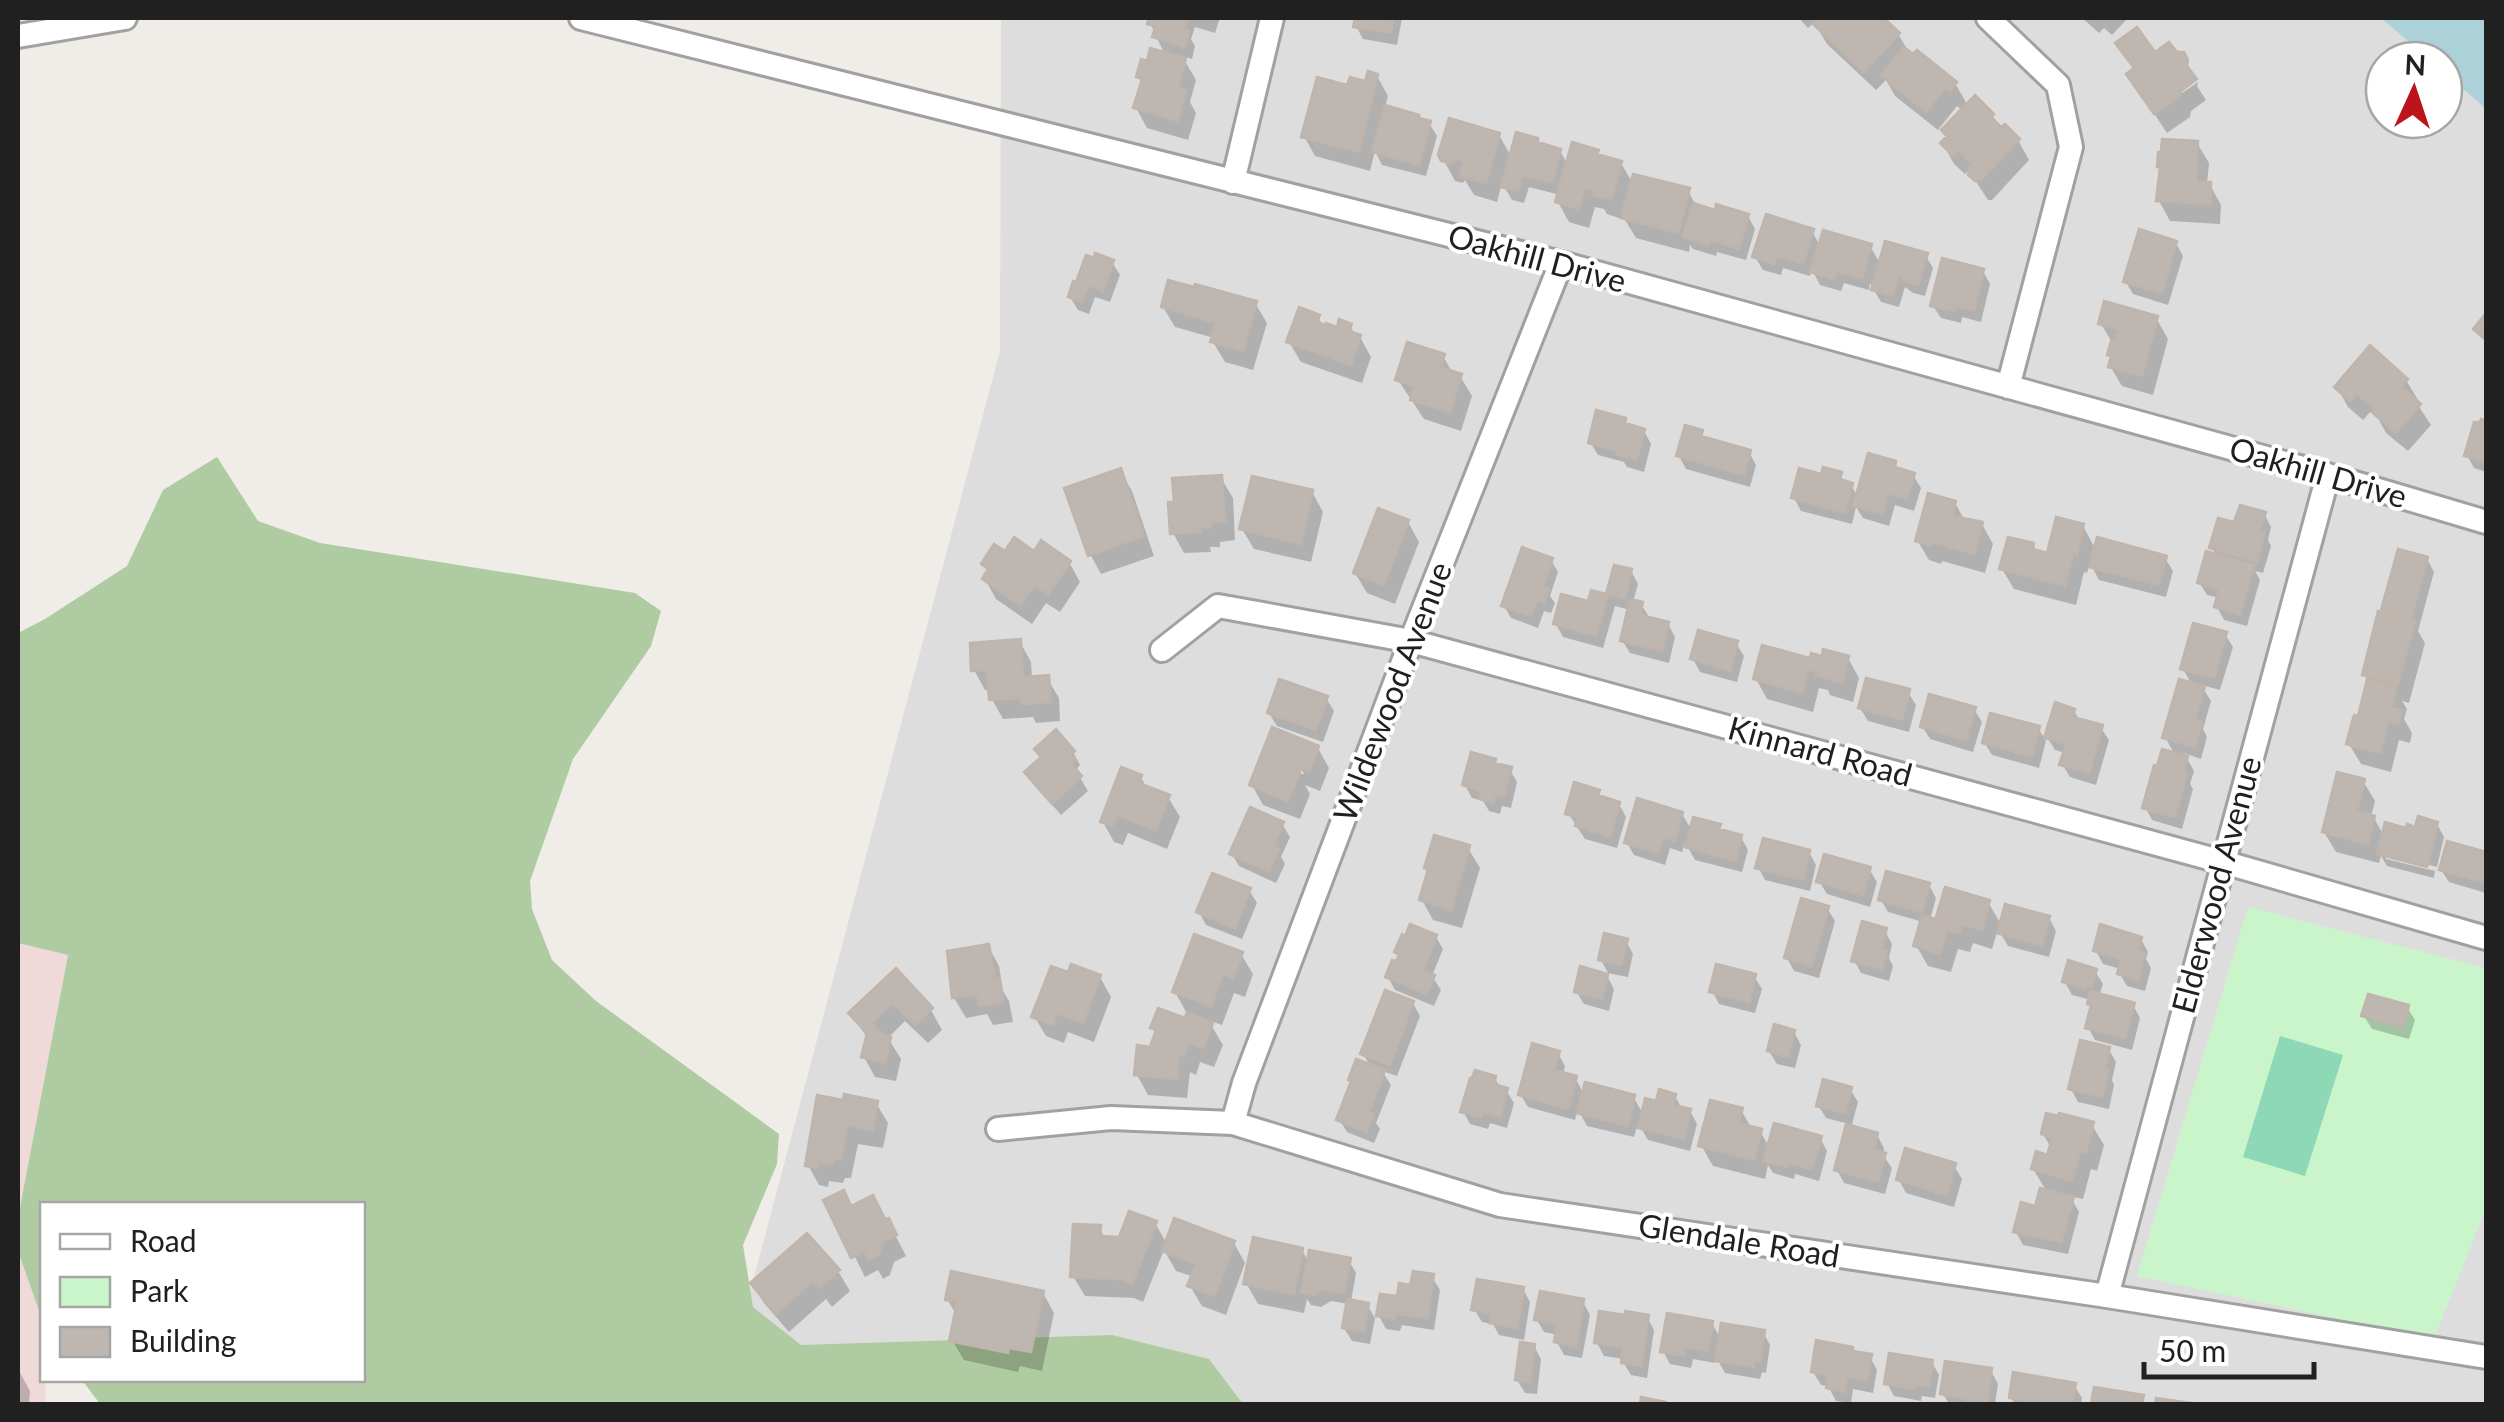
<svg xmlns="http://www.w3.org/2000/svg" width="2504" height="1422" viewBox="0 0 2504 1422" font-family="Lato,sans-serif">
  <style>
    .residential { fill: #dedddd }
    .commercial { fill: #efd9d9 }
    .forest { fill: #afcba1 }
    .park { fill: #caf5cb }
    .pitch { fill: #8ed7b7 }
    .water { fill: #add1d9 }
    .shadow { fill: #0003; fill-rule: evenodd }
    .building { fill: #bdb6b1; stroke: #c0b4ab; stroke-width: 2.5 }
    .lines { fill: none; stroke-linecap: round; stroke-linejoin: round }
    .minor-casing { stroke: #a1a1a1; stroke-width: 28 }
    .minor { stroke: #fff; stroke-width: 22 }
    .labels { text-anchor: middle; stroke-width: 8; stroke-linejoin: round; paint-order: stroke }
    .street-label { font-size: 32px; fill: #202020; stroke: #fff }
  </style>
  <rect width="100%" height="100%" fill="#f0ede8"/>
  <!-- residential -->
  <path class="residential" d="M1001,18H2381L2430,60H2384V120H2444V72L2486,109V1404H1174L732,1360L1000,351Z"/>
  <!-- commercial -->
  <path class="commercial" d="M18,943L68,955L18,1218Z
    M18,1251L42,1319V1380H46L45,1404H18Z"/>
  <!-- forest -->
  <path class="forest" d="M217,457L258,521L320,543L635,593L661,611L651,646L573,759L530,881L532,909L552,960L596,1001L779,1134L777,1164L743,1245L753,1307L801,1345L1112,1335L1209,1359L1243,1404H100L82,1380H362V1204H42V1319L18,1251V1218L68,955L18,943V633L45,619L127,566L163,490Z"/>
  <!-- park -->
  <path class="park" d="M2248,907L2486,968V1208L2434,1339L2137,1276Z"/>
  <!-- pitch -->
  <path class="pitch" d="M2280,1036L2343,1055L2305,1176L2243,1157Z"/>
  <!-- water -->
  <path class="water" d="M2381,18H2486V109L2444,72V60H2430Z"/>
  <!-- shadow -->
  <path class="shadow" d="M1152,18H1220L1215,33L1195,27L1191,39L1195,46L1192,59L1182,56L1196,80L1190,102L1196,113L1188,140L1147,128L1136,108L1143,84L1139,77L1148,64L1165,55L1150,23Z
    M1357,18H1402L1397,45L1363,39L1356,26Z
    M1799,18H1870L1875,22L1880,18L1898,34L1910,54L1955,83L1968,106L1992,115L2001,131L2018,140L2029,160L1992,200H1988L1971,174V168L1965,174L1954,164L1943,144L1963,111L1957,106L1938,130L1895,96L1886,80L1876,90L1827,44L1814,22L1808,28Z
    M2082,18H2128L2112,35L2104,28L2099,33Z
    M2119,44L2155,56L2182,55L2195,77L2169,96L2172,100L2198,82L2197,86L2206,100L2191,111L2190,117L2167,133L2141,94L2135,70Z
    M1377,76L1388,96L1385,108L1429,123L1437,136L1426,176L1382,165L1375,151L1370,171L1315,156L1304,136L1349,88L1367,84Z
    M1499,135L1512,158L1539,146L1560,151L1568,165L1597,152L1600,157L1621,163L1633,184L1688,191L1697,207L1748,216L1755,229L1746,260L1717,252L1716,256L1693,249L1690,245L1689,252L1636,238L1625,220L1607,214L1604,209L1595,207L1589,228L1569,222L1558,202L1560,195L1529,187L1524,203L1512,200L1502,183L1497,202L1474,195L1465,180L1463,183L1455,181L1441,155Z
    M2197,143L2209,163L2207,185H2210L2221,205L2220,224L2170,221L2159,201Z
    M1812,231L1820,246H1870L1881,265L1926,256L1933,268L1925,296L1913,293L1905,287L1899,307L1881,302L1870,283L1869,290L1844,283L1841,291L1820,285L1812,270L1810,276L1783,268L1781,275L1763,270L1755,257Z
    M2176,243L2183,256L2168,305L2133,294L2126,282Z
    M1112,262L1120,275L1110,302L1095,297L1089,314L1078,310L1070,297Z
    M1983,271L1990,284L1981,322L1962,317L1961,323L1941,318L1933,306Z
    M1255,303L1267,323L1253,370L1225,362L1213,342L1214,338L1175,327L1163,307Z
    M1318,317L1326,330L1350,326L1356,336L1360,337L1371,357L1362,383L1301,362L1289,342Z
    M2156,318L2168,339L2153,395L2122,386L2110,366L2113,344L2101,324Z
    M1443,356L1453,374L1460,376L1472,396L1461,431L1424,419L1398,380Z
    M2406,380L2418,400L2416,402L2431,425L2408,451L2386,433L2379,420L2370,412L2363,420L2348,407L2337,387Z
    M1624,420L1628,427L1644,431L1651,444L1644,472L1627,467L1624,462L1598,455L1590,442Z
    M2483,422L2486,423V472L2474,468L2467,455Z
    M1701,432L1706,440L1749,452L1756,465L1750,487L1686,469L1679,456Z
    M1895,463L1899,471L1913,475L1921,488L1914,511L1895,505L1889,526L1863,518L1856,507L1852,524L1801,511L1794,498L1823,477L1840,474L1846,484L1851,485L1858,497Z
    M1120,471L1132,491L1154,556L1101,574L1090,554Z
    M1221,478L1233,498L1235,540L1220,542V547H1210L1211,552L1184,553L1173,533Z
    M1312,492L1323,512L1311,562L1254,549L1242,529Z
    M1955,503L1965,521L1982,524L1993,544L1985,573L1942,561L1941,564L1929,560L1917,540Z
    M2264,514L2271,527L2268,540L2271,546L2263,573L2255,571L2260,580L2247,626L2224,620L2217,607L2219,598L2207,595L2199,582L2217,557L2212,548Z
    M1408,522L1419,542L1395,604L1367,593L1355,573Z
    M2083,526L2096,550L2165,558L2173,571L2166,597L2099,580L2090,563L2087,573L2084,572L2076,605L2014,589L2002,569L2033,545L2037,553L2048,556Z
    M1005,554H1034L1069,562L1080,582L1060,612L1046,603L1032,624L996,599L985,579L989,573L984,564Z
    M2427,559L2434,572L2418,631L2425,643L2409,703L2402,701L2407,709L2404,719L2412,733L2410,743L2399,740L2391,772L2361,764L2349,744L2359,719L2369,682L2364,674L2387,616L2384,610Z
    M1551,560L1558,572L1550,596L1555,603L1551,613L1544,611L1538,628L1511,618L1504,606Z
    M1616,568L1631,571L1638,584L1633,602L1641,604L1649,617L1668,624L1675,637L1669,663L1630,653L1622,640L1630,610L1615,606L1603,648L1563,637L1556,624L1589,604L1593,593L1608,597Z
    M2225,634L2233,647L2220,690L2201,685L2211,701L2203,729L2207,737L2201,759L2184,753L2194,771L2190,784L2193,789L2182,829L2152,820L2145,807L2175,755L2165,737L2192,685L2183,669Z
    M1020,642L1031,662L1032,679L1047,678L1059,698L1060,721L1036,723L1033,717L1003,719L992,699L991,690H985L974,670Z
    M1736,643L1744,656L1737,682L1700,672L1693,659Z
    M1848,658L1859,678L1853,702L1830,695L1828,690L1819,688L1813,712L1767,699L1756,679L1811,661Z
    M1908,692L1916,705L1909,732L1868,721L1860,708Z
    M1326,698L1334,711L1323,742L1277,726L1269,713Z
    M1974,709L1982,722L1973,752L1930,739L1922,726Z
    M2074,711L2080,721L2101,728L2109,740L2096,785L2070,777L2062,764L2065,753L2055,750L2047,737Z
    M2038,728L2046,741L2039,768L1992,755L1984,742Z
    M1273,731L1318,748L1329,768L1320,791L1305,785L1310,794L1300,819L1263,805L1252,785ZM1293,756L1304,774H1298L1289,758Z
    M1073,752L1080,765L1077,768L1081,774L1079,776L1088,791L1061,815L1035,785L1027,772Z
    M1494,761L1497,766L1510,770L1517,782L1511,808L1502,806L1500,814L1489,811L1483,801L1472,798L1465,785Z
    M1141,777L1147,789L1168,797L1180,817L1167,849L1128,833L1123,845L1114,842L1103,822Z
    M2363,781L2375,801L2371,817L2374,818L2384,836L2437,824L2444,837L2437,867L2386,854V859L2435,871L2434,878L2387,866L2381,856L2379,863L2336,852L2324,832Z
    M1598,792L1602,799L1619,804L1626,817L1617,848L1585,839L1568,813Z
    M1682,814L1692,831L1719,826L1722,832L1741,837L1748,850L1742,872L1695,860L1685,842L1682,852L1670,848L1665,865L1634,855L1627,843Z
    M1282,824L1290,837L1281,857L1285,864L1276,883L1239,866L1232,854Z
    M2448,844L2486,854V893L2449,882L2441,870Z
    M1468,848L1480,868L1462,928L1433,920L1422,900L1430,872L1427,867Z
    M1809,852L1816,865L1810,891L1765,880L1758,867Z
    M1869,869L1877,882L1870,907L1827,894L1819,881Z
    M1929,885L1936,898L1930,920L1937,922L1946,890L1988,902L2002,926L2049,918L2056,931L2049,957L2008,946L1998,929L1992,949L1973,943L1970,952L1958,949L1951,972L1928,966L1916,945L1923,922L1888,912L1881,900Z
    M1249,890L1257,903L1242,939L1206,925L1199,912Z
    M1827,908L1835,921L1819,978L1794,971L1787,958Z
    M1885,931L1892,944L1889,958L1893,966L1889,981L1861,973L1854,960Z
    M1436,937L1443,949L1432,976L1441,990L1434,1006L1395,990L1388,977L1400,958L1397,952Z
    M2141,939L2148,952L2146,959L2151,968L2145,991L2127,986L2120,974L2121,969L2103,964L2096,951Z
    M1626,941L1633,954L1628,977L1608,973L1601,960Z
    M988,946L999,966L1003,991L1009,1001L1013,1022L993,1025L987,1014L966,1018L954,998Z
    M1241,954L1253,974L1245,997L1234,993L1222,1025L1208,1020L1223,1045L1214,1067L1200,1062L1196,1075L1190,1072L1187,1098L1148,1095L1137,1075L1152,1050L1157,1035L1153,1028L1186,1021L1190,1013L1186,1012L1175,992Z
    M2095,971L2103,984L2099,996L2133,1005L2140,1018L2132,1050L2095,1040L2088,1027L2093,1009L2091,1000L2072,995L2065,982Z
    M896,972L931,1010L942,1030L928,1043L905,1021L888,1038L901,1059L896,1081L875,1077L864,1057L868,1039L851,1014Z
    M1070,975L1100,977L1111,997L1094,1042L1068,1032L1064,1043L1046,1036L1034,1016Z
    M1607,976L1614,989L1609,1011L1584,1004L1576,991Z
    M1754,976L1762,989L1755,1013L1719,1004L1712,991Z
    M1413,1003L1420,1016L1397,1076L1382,1071L1391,1085L1376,1123L1380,1129L1374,1143L1347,1132L1339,1119L1371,1068L1363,1053Z
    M2407,1007L2415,1020L2409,1039L2372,1029L2364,1016Z
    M1794,1032L1801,1045L1795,1068L1777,1064L1769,1051Z
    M2109,1050L2116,1062L2112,1080L2114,1085L2109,1109L2078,1102L2071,1089Z
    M1558,1053L1565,1066L1563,1075L1575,1078L1584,1094L1633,1097L1644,1115L1658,1104L1675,1096L1682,1109L1690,1111L1697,1124L1690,1151L1648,1140L1638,1123L1634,1137L1587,1126L1578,1109L1575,1120L1528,1107L1520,1094Z
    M1495,1078L1500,1088L1506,1090L1514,1103L1507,1128L1490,1123L1488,1129L1470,1124L1463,1111Z
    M1850,1089L1858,1102L1851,1128L1877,1135L1884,1148L1883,1155L1892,1168L1885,1194L1844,1183L1837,1170L1849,1124L1826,1118L1818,1105Z
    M819,1098L876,1103L888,1123L883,1148L858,1144L851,1178H845L843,1183L829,1181L828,1187L819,1185L808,1165Z
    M1741,1110L1752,1129L1760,1131L1769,1147L1820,1138L1827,1151L1819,1181L1795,1174L1794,1179L1773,1173L1768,1165L1765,1179L1713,1166L1701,1145Z
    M2092,1125L2104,1145L2097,1171L2091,1169L2083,1199L2070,1196L2079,1212L2068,1254L2023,1245L2016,1232L2037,1209L2047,1192L2033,1169L2049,1158L2052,1149L2043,1134Z
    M1954,1166L1962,1179L1954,1207L1906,1193L1899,1180Z
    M827,1201L888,1221L906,1256L894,1262L890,1275L883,1279L878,1270L865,1277Z
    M1155,1223L1167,1244L1234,1243L1245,1263L1226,1315L1202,1306L1190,1286L1194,1277L1176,1271L1164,1250L1143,1302L1134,1298L1085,1296L1073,1276L1099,1228L1106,1239L1120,1240Z
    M1302,1250L1309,1263L1349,1261L1356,1273L1351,1302L1367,1305L1375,1318L1370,1344L1352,1341L1344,1328L1348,1304L1331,1301L1321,1307L1311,1305L1307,1299L1304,1313L1258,1304L1246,1283Z
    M838,1271L850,1291L832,1307L826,1299L789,1332L764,1303L753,1284Z
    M1432,1277L1440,1290L1434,1330L1402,1325L1400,1331L1386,1329L1379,1316L1412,1288Z
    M1523,1289L1530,1302L1524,1340L1499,1335L1493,1324L1482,1322L1474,1309Z
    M1043,1293L1054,1313L1042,1371L1020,1366L1018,1372L964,1360L952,1340L957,1316L947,1299Z
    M1583,1302L1590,1315L1582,1358L1564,1355L1557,1342L1558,1335L1544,1332L1537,1320Z
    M1647,1317L1654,1330L1647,1378L1631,1375L1623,1362L1624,1359L1604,1356L1597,1343L1627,1318Z
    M1712,1323L1721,1340L1763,1332L1770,1345L1766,1373L1762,1372L1760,1379L1725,1373L1716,1357L1715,1363L1693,1359L1691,1368L1670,1364L1663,1351Z
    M1534,1346L1541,1359L1537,1394L1525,1393L1517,1380Z
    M1854,1354L1870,1357L1877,1370L1873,1393L1853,1389L1851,1403L1836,1401L1828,1386L1821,1385L1813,1372Z
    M1932,1362L1939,1375L1935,1398L1922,1396L1921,1401L1894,1396L1887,1383Z
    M18,1369L30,1391L29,1404H18Z
    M1991,1371L1998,1384L1995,1404H1949L1943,1394Z
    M2074,1385L2082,1398L2081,1404H2015L2011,1398Z"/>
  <!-- building -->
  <path class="building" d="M1149,18H1187L1184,29L1189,31L1185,47L1152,37L1156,26L1147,24Z
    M1355,18H1393L1391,33L1353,27Z
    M1818,18H1884L1900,33L1864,72L1812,23Z
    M2137,27L2155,52L2169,42L2177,52H2184L2188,60L2187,66L2197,79L2181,91L2180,96L2154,114L2126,74L2134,68L2115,43Z
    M1904,47L1913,54L1917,50L1957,82L1950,91L1945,87L1926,112L1881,75Z
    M1150,48L1186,58L1178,88L1186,91L1178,121L1133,108L1142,79L1136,77L1141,59L1147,61Z
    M1368,71L1378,74L1359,152L1301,137L1317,77L1347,85L1350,77L1365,81Z
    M1975,95L1994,114L1991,117L2001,127L2005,124L2020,139L1980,180L1975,181L1968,175L1969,168L1973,166L1958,150L1953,156L1940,143L1947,136L1941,130Z
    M1385,105L1419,115V118L1431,121L1419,165L1372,152Z
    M1449,118L1500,133L1486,183L1460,176L1464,161L1456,159L1451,163L1441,161L1438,155Z
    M1516,132L1538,138V142L1561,149L1552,183L1522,175L1518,191L1501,187Z
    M2162,139L2198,141L2196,182H2211L2210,204L2156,201L2160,167H2157L2158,152H2161Z
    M1572,142L1599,150L1597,154L1622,161L1611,200L1593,195L1594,190L1585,188L1578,209L1555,202Z
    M1633,174L1690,188L1678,233L1621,218Z
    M1693,203L1715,210L1716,204L1749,214L1739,249L1710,240L1709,245L1683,237Z
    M1766,214L1814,229L1803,264L1776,256L1774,264L1752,257Z
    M2139,229L2177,241L2162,293L2123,282Z
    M1823,230L1872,244L1862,278L1837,271L1834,280L1810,272Z
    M1885,241L1928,253L1918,285L1903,280L1904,278L1898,276L1893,296L1871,290Z
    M1095,253L1114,260L1103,291L1088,285L1082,302L1068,297L1073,281L1076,282L1086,255L1094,258Z
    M1942,258L1984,269L1974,310L1955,306L1954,311L1930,306Z
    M1168,280L1194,287L1195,284L1257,301L1243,351L1210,342L1216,323L1161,307Z
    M2104,301L2158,316L2142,376L2108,367L2111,356L2107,355L2111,341H2115L2118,329L2098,324Z
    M1299,307L1320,315L1317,322L1325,325L1326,323L1337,327L1339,319L1352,324L1349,331L1361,335L1351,365L1286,342Z
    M2486,313V340L2473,329Z
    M1407,342L1445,354L1441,367L1462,374L1450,412L1410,400L1414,386L1395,380Z
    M2370,345L2408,379L2401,387L2421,404L2396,433L2372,412L2375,409L2357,394L2350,401L2334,387Z
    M1596,410L1626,418L1625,423L1645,429L1637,460L1617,454L1618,451L1588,443Z
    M2481,419L2486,421V462L2464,456L2474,422H2480Z
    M1685,425L1703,430L1701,436L1751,450L1744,475L1676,456Z
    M1868,453L1896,461L1895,467L1915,473L1907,499L1888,493L1882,514L1853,506Z
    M1823,467L1842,472L1840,479L1853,483L1845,513L1791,498L1799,468L1821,474Z
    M1121,468L1144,536L1088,556L1064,488Z
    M1222,475L1225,521L1210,522V527L1200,528L1201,532L1170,534L1168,502H1174L1172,478Z
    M1252,476L1313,490L1301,544L1239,529Z
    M1928,493L1956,501L1952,516L1983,522L1974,554L1931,542L1930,545L1915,541Z
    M2240,505L2266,512L2260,530L2265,531L2257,562L2209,548L2218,518L2234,522Z
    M1378,508L1409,520L1384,585L1353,573Z
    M2056,517L2084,524L2077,554L2073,553L2065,586L1999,569L2008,537L2034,543L2033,549L2047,553Z
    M1014,537L1034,551L1041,540L1071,561L1048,594L1034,585L1020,605L982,579L988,569L981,564L994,544L1005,551Z
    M2097,537L2167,556L2159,585L2089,567Z
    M1522,547L1553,558L1543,586L1549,588L1544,602L1537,599L1531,616L1501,606Z
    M2398,549L2428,557L2411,619L2381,610Z
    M2206,551L2254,565L2240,615L2214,607L2219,589L2197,583Z
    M1614,565L1632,569L1625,599L1608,594L1596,636L1553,624L1561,594L1588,601L1591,590L1606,594Z
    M1630,599L1643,602L1640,615L1669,622L1662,651L1620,641Z
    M2378,611L2415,621L2398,684L2362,675Z
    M2193,623L2227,632L2214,678L2180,669Z
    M1698,630L1738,641L1730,671L1690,659Z
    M1021,639L1023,677L1049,675L1051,702L1022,704L1021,698L989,700L987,670L971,671L970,643Z
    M1762,645L1810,658L1811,653L1822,656L1823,649L1849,656L1842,683L1816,675L1817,672L1808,669L1802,693L1753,679Z
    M1866,678L1910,689L1902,720L1858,708Z
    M1279,679L1328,696L1316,730L1267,713Z
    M2179,679L2205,686L2195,720L2202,722L2195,747L2162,738Z
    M2367,679L2397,687L2391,708L2402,711L2399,724L2388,721L2380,753L2346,744L2354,715L2358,716Z
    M1929,694L1976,707L1966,740L1920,727Z
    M2055,702L2075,709L2073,717L2103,725L2089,773L2059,765L2066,744L2044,738Z
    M1990,713L2040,726L2032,756L1982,743Z
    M1272,727L1319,746L1309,772L1297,768L1296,770L1300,772L1288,801L1249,785Z
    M1056,729L1075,751L1070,755L1076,760L1071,764L1082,776L1052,804L1024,772L1041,757L1034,749Z
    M2162,749L2188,756L2183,773L2187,774L2175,817L2142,808L2154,765L2157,766Z
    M1471,752L1496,759L1495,763L1512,767L1504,796L1495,794L1493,803L1479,799L1481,791L1462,785Z
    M1121,767L1142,775L1139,783L1170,795L1156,830L1117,815L1112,826L1100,822Z
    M2337,772L2365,779L2357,811L2375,816L2368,844L2322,832Z
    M1574,782L1600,790L1598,795L1620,802L1610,837L1575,826L1577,817L1565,814Z
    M1637,798L1683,812L1675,841L1663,837L1658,853L1624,843Z
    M1250,807L1284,822L1273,847L1279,849L1269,871L1229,854Z
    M2418,816L2438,822L2427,867L2377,854L2385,822L2406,828L2407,824L2415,827Z
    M1693,817L1721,824L1719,829L1742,835L1736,861L1685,847Z
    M1434,835L1470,845L1451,910L1419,900L1428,869L1424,868Z
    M1763,838L1810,850L1803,880L1755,868Z
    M2447,841L2486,852V883L2439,870Z
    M1824,854L1871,867L1863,895L1816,882Z
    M1886,871L1930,883L1922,912L1878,900Z
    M1212,873L1251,888L1235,928L1196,912Z
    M1945,887L1990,900L1982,930L1962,924L1959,933L1947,930L1940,954L1913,946L1922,915L1945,922L1946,920L1936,917Z
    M1801,898L1829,906L1812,966L1784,958Z
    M2005,904L2050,916L2042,945L1997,933Z
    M1862,921L1887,928L1881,949L1887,951L1882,969L1851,961Z
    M1410,924L1437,935L1423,971L1435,975L1427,994L1385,977L1392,960L1396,961L1399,955L1394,952L1402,934L1405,936Z
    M2100,924L2142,937L2138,951L2145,953L2138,980L2117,974L2121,959L2093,951Z
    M1604,933L1628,939L1621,965L1598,960Z
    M1194,934L1243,952L1233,978L1223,974L1211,1006L1172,992Z
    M989,944L995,979L999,978L1003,1002L979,1006L977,994L952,998L947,951Z
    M2068,960L2097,969L2092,986L2086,985L2085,989L2062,982Z
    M1071,964L1101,975L1083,1023L1057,1013L1053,1025L1031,1017L1051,966L1068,972Z
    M1716,964L1756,974L1749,1002L1709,992Z
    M1580,966L1608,974L1602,999L1574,992Z
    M896,968L933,1008L915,1025L893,1003L871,1023L883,1035L891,1037L885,1063L861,1057L867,1033L848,1013Z
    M1385,990L1414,1001L1390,1065L1360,1054Z
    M2090,991L2135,1003L2125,1038L2085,1028L2091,1005L2087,1004Z
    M2368,994L2409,1005L2403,1028L2361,1016Z
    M1158,1008L1185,1018L1187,1012L1213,1023L1203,1048L1189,1043L1184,1056L1179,1054L1177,1079L1134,1075L1137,1045L1150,1047L1156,1030L1150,1028Z
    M1774,1024L1795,1030L1788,1057L1767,1051Z
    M2080,1040L2110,1047L2105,1069L2109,1070L2102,1097L2068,1089Z
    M1532,1043L1560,1051L1554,1070L1577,1076L1568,1109L1518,1095Z
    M1356,1059L1385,1070L1369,1112L1374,1114L1367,1132L1336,1120L1351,1081L1348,1080Z
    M1475,1070L1496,1076L1494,1084L1508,1088L1500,1117L1483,1112L1481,1117L1460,1112L1470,1078H1472Z
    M1823,1079L1852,1087L1845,1113L1816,1106Z
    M1585,1082L1635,1095L1628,1126L1577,1113Z
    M1659,1089L1676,1094L1673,1105L1691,1109L1684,1139L1638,1128L1645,1098L1656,1101Z
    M844,1094L878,1101L873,1130L847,1125L841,1159H834L832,1164L818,1162V1168L805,1166L817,1095L843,1100Z
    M1710,1100L1743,1108L1738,1123L1762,1129L1754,1160L1698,1146Z
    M2046,1113L2058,1116L2059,1113L2094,1122L2086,1152L2080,1151L2072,1181L2031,1169L2036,1151L2047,1155L2052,1138L2041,1134Z
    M1774,1123L1822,1136L1812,1169L1788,1163L1787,1167L1763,1161Z
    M1846,1124L1878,1133L1874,1150L1886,1153L1878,1182L1834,1170Z
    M1905,1148L1956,1163L1947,1195L1896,1180Z
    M2040,1188L2074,1197L2061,1242L2013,1232L2021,1202L2035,1206Z
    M844,1190L851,1206L873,1195L885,1219L889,1218L897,1235L883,1241L879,1255L869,1260L865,1252L851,1258L823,1200Z
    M1129,1211L1157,1221L1132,1284L1121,1279L1070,1277L1073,1224L1101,1225L1100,1236L1119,1237Z
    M1174,1218L1235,1241L1215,1296L1187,1286L1196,1264L1162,1251Z
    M807,1233L840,1270L819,1288L813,1281L776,1314L750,1283Z
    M1253,1237L1303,1248L1294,1294L1243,1284Z
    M1309,1250L1351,1258L1344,1293L1323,1289L1313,1295L1301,1293Z
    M951,1271L1044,1291L1031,1352L1009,1348L1008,1353L949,1341L957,1302L945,1300Z
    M1413,1271L1434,1274L1427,1318L1395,1313L1394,1319L1376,1316L1380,1294L1397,1296L1399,1283L1410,1285Z
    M1477,1279L1524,1287L1517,1328L1489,1323L1491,1314L1471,1310Z
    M1540,1291L1584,1299L1576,1347L1554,1342L1557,1324L1534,1320Z
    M1347,1299L1369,1303L1364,1332L1342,1328Z
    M1599,1311L1625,1315V1311L1649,1315L1641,1366L1621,1363L1623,1347L1594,1343Z
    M1667,1313L1713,1321L1708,1351L1686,1347L1684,1356L1660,1352Z
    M1721,1323L1765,1330L1760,1361L1755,1360L1754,1367L1715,1361Z
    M1816,1340L1853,1347V1351L1872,1354L1867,1381L1847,1377L1844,1392L1826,1388L1828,1375L1811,1372Z
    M1520,1342L1535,1344L1530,1383L1515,1380Z
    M1889,1353L1933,1360L1929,1387L1915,1384L1914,1389L1884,1384Z
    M1945,1361L1992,1368L1987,1404H1966L1967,1399L1940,1394Z
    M2013,1372L2076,1383L2072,1404H2029V1401L2009,1398Z
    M2094,1387L2144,1395L2142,1404H2091Z
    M1641,1397L1666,1402V1404H1640Z
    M2156,1398L2198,1404H2155Z"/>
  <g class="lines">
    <!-- minor casing -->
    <g class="minor-casing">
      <path id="minor" d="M581,18L1561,263L2328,475L2486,522
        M1988,18L2058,85L2071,147L2008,387
        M18,36L125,18
        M1233,182L1272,18
        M1162,650L1218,606L1411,641L2223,862L2486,938
        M1233,1123L1244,1083L1411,641L1561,263
        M998,1129L1111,1118L1233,1123L1500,1205L2107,1296L2486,1357
        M2107,1296L2328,475"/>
    </g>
    <!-- minor -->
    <use href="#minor" class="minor"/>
  </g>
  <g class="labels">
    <!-- street labels -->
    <g class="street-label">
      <text transform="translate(1537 259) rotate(15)" y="11">Oakhill Drive</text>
      <text transform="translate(2318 473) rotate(16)" y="11">Oakhill Drive</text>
      <text transform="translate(1393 692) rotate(-69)" y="11">Wildewood Avenue</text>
      <text transform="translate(1820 752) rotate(15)" y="11">Kinnard Road</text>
      <text transform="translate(2217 885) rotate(-75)" y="11">Elderwood Avenue</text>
      <text transform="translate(1739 1241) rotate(9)" y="11">Glendale Road</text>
    </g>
  </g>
  <!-- border -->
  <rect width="2504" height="1422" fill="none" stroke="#202020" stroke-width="40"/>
  <!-- legend -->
  <rect x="40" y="1202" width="325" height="180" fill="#ffffff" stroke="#a6a6a6" stroke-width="2.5"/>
  <rect x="60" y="1234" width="50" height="15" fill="#ffffff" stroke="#a6a6a6" stroke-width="2.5"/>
  <text x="130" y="1252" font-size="30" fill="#202020">Road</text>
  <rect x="60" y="1277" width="50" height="30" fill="#caf5cb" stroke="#a6a6a6" stroke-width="2.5"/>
  <text x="130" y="1302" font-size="30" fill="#202020">Park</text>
  <rect x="60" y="1327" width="50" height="30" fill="#bdb6b1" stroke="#a6a6a6" stroke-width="2.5"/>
  <text x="130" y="1352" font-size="30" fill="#202020">Building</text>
  <!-- north arrow -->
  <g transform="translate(2414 90) rotate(3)"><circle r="48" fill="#ffffff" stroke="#a6a6a6" stroke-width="2.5"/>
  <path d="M0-8L18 38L0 25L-18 38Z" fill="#bc141d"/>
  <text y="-15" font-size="28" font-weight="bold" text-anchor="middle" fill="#202020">N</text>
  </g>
  <!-- scale -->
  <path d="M2144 1362v15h170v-15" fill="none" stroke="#202020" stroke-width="5"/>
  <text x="2159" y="1362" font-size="30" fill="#202020" stroke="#ffffff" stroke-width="8" paint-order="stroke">50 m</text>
</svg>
